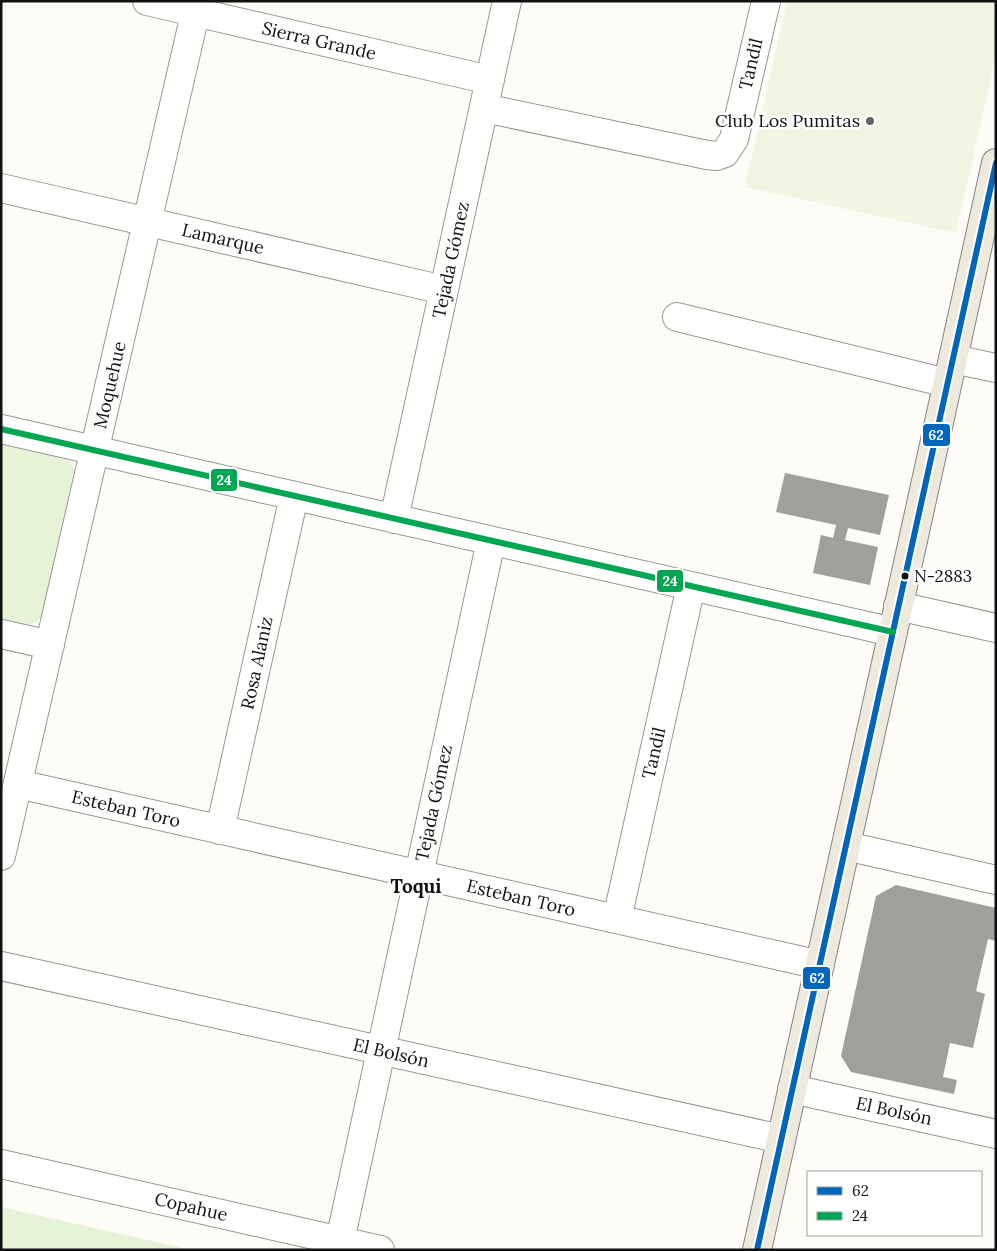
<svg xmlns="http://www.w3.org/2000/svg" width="997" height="1251" viewBox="0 0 997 1251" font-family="Lora,serif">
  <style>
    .green { fill: #e7f3d7 }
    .pitch { fill: #f0f6e1 }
    .building { fill: #a19f9c }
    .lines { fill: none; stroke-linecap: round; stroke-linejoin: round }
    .minor-casing { stroke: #979795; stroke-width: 30 }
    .major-casing { stroke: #858482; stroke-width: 30 }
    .minor { stroke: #fffffe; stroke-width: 28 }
    .major { stroke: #ede9dc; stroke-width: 28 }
    .bus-1-casing { stroke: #fff; stroke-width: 10 }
    .bus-2-casing { stroke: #fff; stroke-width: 10 }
    .bus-1 { stroke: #0065bd; stroke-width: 6 }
    .bus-2 { stroke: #00a651; stroke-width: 6 }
    .poi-dot { fill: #646362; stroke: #fff; stroke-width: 2 }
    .bus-dot { fill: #111; stroke: #fff; stroke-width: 2 }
    .labels { text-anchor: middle; stroke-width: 5; stroke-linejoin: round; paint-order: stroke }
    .bus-label { font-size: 17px; fill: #111; stroke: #fff; text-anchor: start }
    .street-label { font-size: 18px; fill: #111; stroke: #fff }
    .poi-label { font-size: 18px; fill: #111; stroke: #fff; text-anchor: end }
    .neighbourhood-label { font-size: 19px; font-weight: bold; fill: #111; stroke: #fff }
    .line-badge { stroke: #fff; stroke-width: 2 }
    .badge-label { font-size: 14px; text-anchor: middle; font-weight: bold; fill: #fff }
  </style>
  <rect width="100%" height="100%" fill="#fdfcf7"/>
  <!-- green -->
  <path class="green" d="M1,444L60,457C68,460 72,462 74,470L44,611C36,632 19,624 1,620Z
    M1,1207L192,1250H1Z"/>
  <!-- pitch -->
  <path class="pitch" d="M787,1H996V55L956,233L745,187Z"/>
  <!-- building -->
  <path class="building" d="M785,473L889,495L880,535L848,528L845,540L878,547L870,585L813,573L821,535L833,538L836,525L776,512Z
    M896,885L996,908V941L988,939L976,991L985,994L973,1048L950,1043L943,1077L957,1080L954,1094L851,1072L841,1056L876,896Z"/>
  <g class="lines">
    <!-- minor casing -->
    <g class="minor-casing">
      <path id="minor" d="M147,1L490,80
        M484,108L707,155L717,156L725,153L734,139L766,1
        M1,188L444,290
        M677,317L947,383
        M953,359L996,368
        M1,429L893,632
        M394,519L507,1
        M898,606L996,628
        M1,634L50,645
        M18,784L820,965
        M220,830L294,496
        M846,846L996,880
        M1,856L198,1
        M617,919L691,586
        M1,966L781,1139
        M792,1089L996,1134
        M1,1164L380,1250
        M340,1241L491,541"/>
    </g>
    <!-- major casing -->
    <g class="major-casing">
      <path id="major" d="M757,1250L996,163"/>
    </g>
    <!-- minor -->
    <use href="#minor" class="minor"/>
    <!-- major -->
    <use href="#major" class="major"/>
    <!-- bus-1 casing -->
    <g class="bus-1-casing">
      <path id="bus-1" d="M757,1250L996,163"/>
    </g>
    <!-- bus-2 casing -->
    <g class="bus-2-casing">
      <path id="bus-2" d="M1,429L893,632"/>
    </g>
    <!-- bus-1 -->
    <use href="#bus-1" class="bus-1"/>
    <!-- bus-2 -->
    <use href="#bus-2" class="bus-2"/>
  </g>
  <!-- markers -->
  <circle class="poi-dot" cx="870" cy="121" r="5"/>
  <circle class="bus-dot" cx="905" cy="576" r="4.5"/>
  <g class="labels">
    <!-- bus labels -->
    <g class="bus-label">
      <text x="914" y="582">N-2883</text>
    </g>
    <!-- street labels -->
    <g class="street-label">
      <text transform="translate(319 41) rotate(13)" y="6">Sierra Grande</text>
      <text transform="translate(751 64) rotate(-77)" y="6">Tandil</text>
      <text transform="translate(223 239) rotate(13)" y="6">Lamarque</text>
      <text transform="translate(451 260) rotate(-78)" y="6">Tejada Gómez</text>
      <text transform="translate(110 385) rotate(-77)" y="6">Moquehue</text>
      <text transform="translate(257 663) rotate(-78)" y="6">Rosa Alaniz</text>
      <text transform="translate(654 753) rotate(-77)" y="6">Tandil</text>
      <text transform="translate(434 803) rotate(-78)" y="6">Tejada Gómez</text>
      <text transform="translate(126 809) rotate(13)" y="6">Esteban Toro</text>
      <text transform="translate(521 898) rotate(13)" y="6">Esteban Toro</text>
      <text transform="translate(391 1053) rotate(13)" y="6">El Bolsón</text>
      <text transform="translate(894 1111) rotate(12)" y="6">El Bolsón</text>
      <text transform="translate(191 1207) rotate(13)" y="6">Copahue</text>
    </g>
    <!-- poi labels -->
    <g class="poi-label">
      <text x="860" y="127">Club Los Pumitas</text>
    </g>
    <!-- neighbourhood labels -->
    <g class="neighbourhood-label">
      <text x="416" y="893">Toqui</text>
    </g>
  </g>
  <g class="line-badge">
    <rect x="922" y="423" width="29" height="24" rx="5" fill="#0065bd"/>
    <rect x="210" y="468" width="28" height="24" rx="5" fill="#00a651"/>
    <rect x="656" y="569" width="28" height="24" rx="5" fill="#00a651"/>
    <rect x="802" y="966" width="29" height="24" rx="5" fill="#0065bd"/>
  </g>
  <g class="badge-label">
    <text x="936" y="440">62</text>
    <text x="224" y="485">24</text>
    <text x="670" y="586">24</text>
    <text x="817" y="983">62</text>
  </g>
  <!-- border -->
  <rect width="997" height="1251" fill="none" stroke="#111111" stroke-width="5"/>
  <!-- legend -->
  <rect x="807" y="1171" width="175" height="65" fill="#ffffff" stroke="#a0a0a0"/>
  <rect x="817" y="1187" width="25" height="8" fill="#0065bd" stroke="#a0a0a0"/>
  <text x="852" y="1196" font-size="15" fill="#111111">62</text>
  <rect x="817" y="1212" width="25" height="8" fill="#00a651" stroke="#a0a0a0"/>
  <text x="852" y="1221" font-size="15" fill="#111111">24</text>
</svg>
